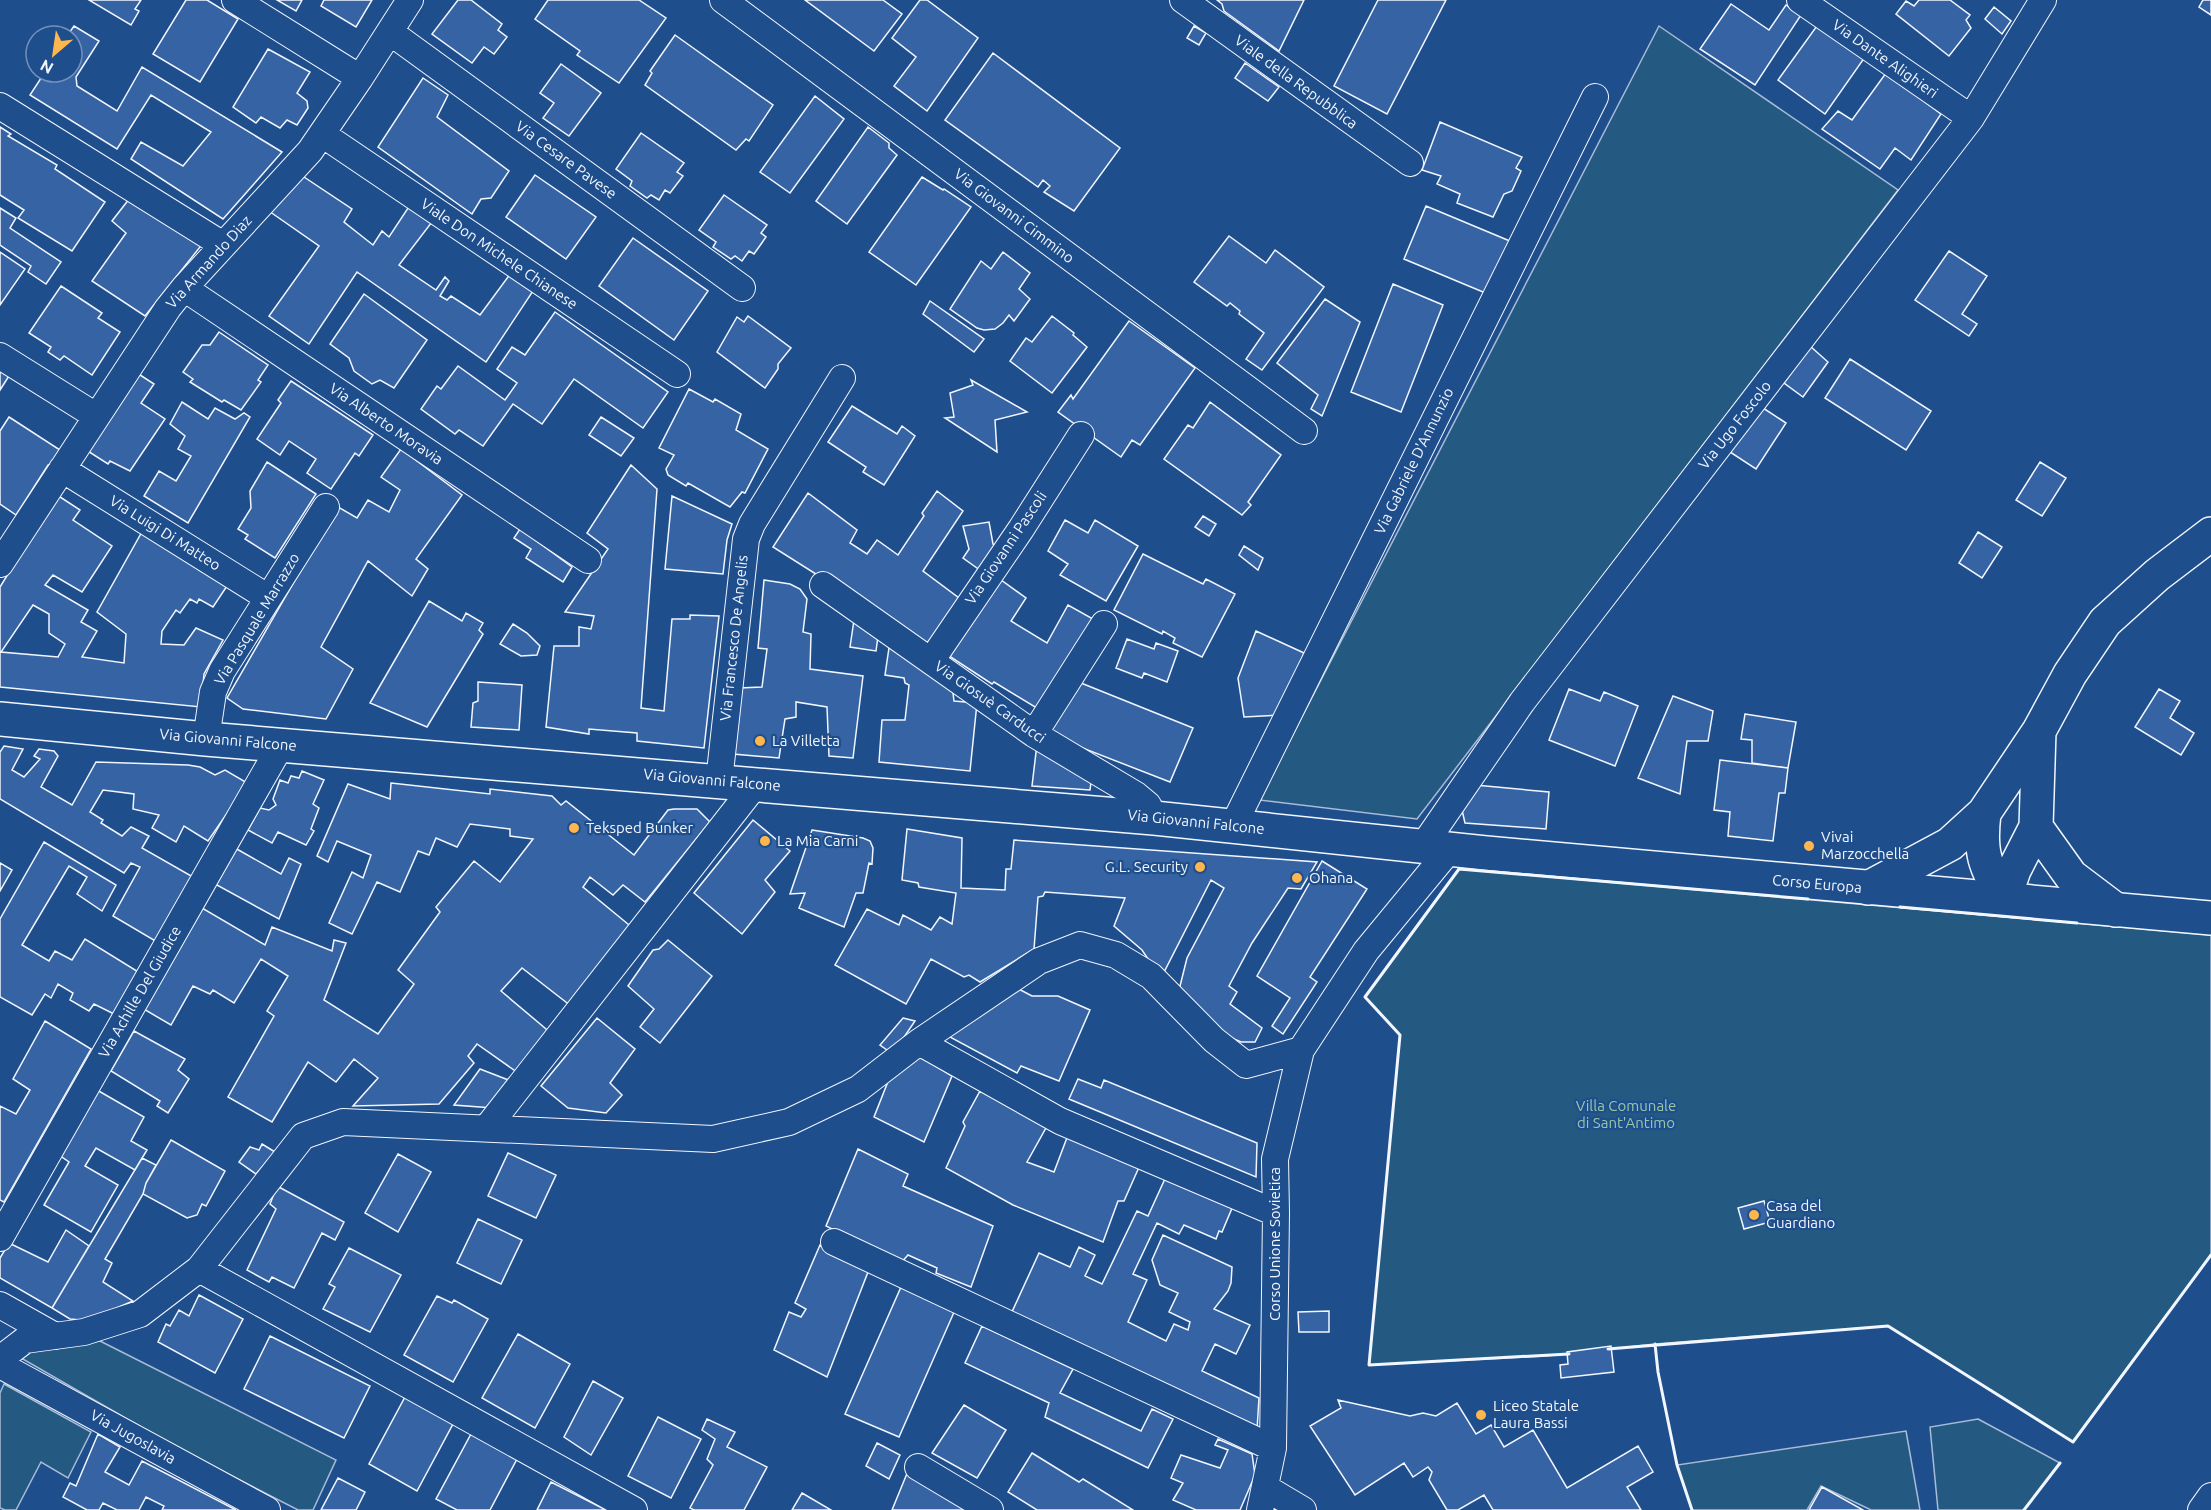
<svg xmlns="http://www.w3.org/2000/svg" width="2211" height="1510" viewBox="0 0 2211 1510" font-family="Ubuntu,sans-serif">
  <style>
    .green { fill: #245a82; stroke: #a8bbd7; stroke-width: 1.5 }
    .building { fill: #3563a3; stroke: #f2f6ff; stroke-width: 1.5; fill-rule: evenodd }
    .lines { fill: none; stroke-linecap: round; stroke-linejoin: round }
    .minor-casing { stroke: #f2f6ff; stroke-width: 28 }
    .secondary-casing { stroke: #f2f6ff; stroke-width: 36 }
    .trunk-casing { stroke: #f2f6ff; stroke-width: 36 }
    .minor { stroke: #1f4e8c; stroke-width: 26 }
    .secondary { stroke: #1f4e8c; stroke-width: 33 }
    .trunk { stroke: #1f4e8c; stroke-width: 33 }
    .wall { stroke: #f2f6ff; stroke-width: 3 }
    .poi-dot { fill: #ffb74d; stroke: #1f4e8c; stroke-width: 2 }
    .labels { text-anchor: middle; stroke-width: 4.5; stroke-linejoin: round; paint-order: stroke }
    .street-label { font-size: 15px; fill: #f2f6ff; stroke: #1f4e8c }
    .poi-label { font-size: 15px; fill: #f2f6ff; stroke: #1f4e8c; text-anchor: start }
    .park-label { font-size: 15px; fill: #97c8a6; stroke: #1f4e8c }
  </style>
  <rect width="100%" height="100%" fill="#1f4e8c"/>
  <!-- green -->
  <path class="green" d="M1659,26L1898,190L1417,819L1259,800Z
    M1459,869L2211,935V1255L2073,1442L1888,1326L1655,1344L1546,1356L1369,1365L1400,1035L1365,997Z
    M100,1341L336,1460L313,1510H298L174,1446L21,1358L26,1350Z
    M4,1384L91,1432L68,1478L41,1462L16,1510H5L0,1508V1393Z
    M1978,1419L2060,1463L2024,1510H1938L1930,1427Z
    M1906,1431L1920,1510H1871L1821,1486L1807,1510H1692L1677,1465Z"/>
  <!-- building -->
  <path class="building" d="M89,0H141L135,9L139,11L131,25Z
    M186,0H207L238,19L200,82L153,54Z
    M277,0H302L296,11Z
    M324,0H372L356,27L321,6Z
    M458,0H471L502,24L498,30L507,37L494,54L484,47L472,63L432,34Z
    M548,0H639L666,18L619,83L577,55L580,51L535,19Z
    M805,0H883L902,14L874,51Z
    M920,0H927L978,38L927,111L894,86L916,57L892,38Z
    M1217,0H1304L1279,51L1224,11L1222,4Z
    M1378,0H1446L1387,114L1334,86Z
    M1919,0H1950L1970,15L1966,20L1971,28L1949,56L1896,14L1906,1L1914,6Z
    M2203,0H2211V15L2199,7Z
    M1731,4L1769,30L1786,5L1801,15L1755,85L1700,49Z
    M1994,7L2011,21L2002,34L1985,19Z
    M1819,23L1865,57L1825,114L1778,80Z
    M74,26L99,41L76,77L77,86L117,111L142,67L282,152L223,219L131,159L141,142L183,166L211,132L151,95L117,149L30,95L45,72H72V36H67Z
    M1194,26L1206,33L1199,45L1187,38Z
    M675,35L773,105L749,141L746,139L736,150L645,85L652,73L650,71Z
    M268,49L310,72L297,93L307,101L308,108L297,125L287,120L280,128L261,117L256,123L233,107Z
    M993,53L1120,148L1074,211L1044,192L1050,186L1043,180L1038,187L945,120Z
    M1245,63L1279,87L1268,101L1235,78Z
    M561,64L601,93L569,136L543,118L554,103L540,93Z
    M1886,73L1941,114L1911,160L1895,148L1880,169L1822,129L1838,111L1852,120Z
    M423,78L448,95L437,117L509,171L491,198L481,199L472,214L378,147Z
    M815,96L844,119L790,193L760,172Z
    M1440,122L1522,157L1516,168L1521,171L1512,191L1504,194L1493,217L1457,203L1460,194L1437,184L1441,176L1422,170Z
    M0,127L11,134L8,136L57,165L55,169L105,202L72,251L18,218L24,210L0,195Z
    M868,127L889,143V148L897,155L847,224L816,201Z
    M641,133L684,163L677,172L683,176L670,193L665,190L659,200L651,195L647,198L630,186L632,181L616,169Z
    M301,175L352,209L344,222L373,245L382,231L389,237L410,205L432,222L399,265L436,290L445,277L449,281L440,296L447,300L451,296L480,315L511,273L533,291L486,362L357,272L309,344L269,316L319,246L266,209Z
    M535,175L596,217L566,259L506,217Z
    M922,177L943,190L944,189L971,207L916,285L869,252Z
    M133,194L204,242L145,316L92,281L126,233L112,221Z
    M724,195L767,225L761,233L766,237L754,254L749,251L742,261L735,256L731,259L713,247L716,242L699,230Z
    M1426,206L1517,244L1495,297L1404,259Z
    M0,208L16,218L10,228L61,262L46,284L28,272L31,266L0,245Z
    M1229,236L1266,263L1275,250L1324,287L1262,370L1246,359L1264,333L1239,314L1240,311L1230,303L1227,306L1194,282Z
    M633,238L708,291L674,340L599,286Z
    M1949,251L1987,276L1962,314L1977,324L1969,336L1915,300Z
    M0,252L25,269L0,305Z
    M1003,252L1030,273L1019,289L1030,299L1014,321L1009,315L1003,323L995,329L984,330L977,328L950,309L981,261L991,269Z
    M1393,284L1443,305L1401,412L1351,392Z
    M61,286L102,313L98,318L120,332L92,375L64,356L60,360L48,352L51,347L29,333Z
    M364,294L427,340L394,388L380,380L372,384L354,371L349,358L330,344Z
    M1325,299L1360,322L1322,416L1311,409L1318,395L1277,363Z
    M930,301L984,339L974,352L923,314Z
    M555,312L668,392L643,428L574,379L542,424L513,404L483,446L459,430L455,434L421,409L437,386L441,389L458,366L505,400L517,383L497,369L512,347L525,355Z
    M748,316L791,348L778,364V369L765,388L717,352L737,317L744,322Z
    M1052,316L1074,333L1073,335L1087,347L1052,393L1010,361L1026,338L1032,342Z
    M1129,321L1195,368L1140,445L1132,440L1121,457L1058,412L1071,395L1073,399Z
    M219,332L268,365L258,380L261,382L241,410L224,400L222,402L190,382L193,379L183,372L202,345H210Z
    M1810,346L1828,362L1803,397L1784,383Z
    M1850,359L1931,411L1906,450L1825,398Z
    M0,370L9,376L0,390Z
    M134,371L154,384L141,403L165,419L130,471L110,461L108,464L83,448Z
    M971,380L1027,412L995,420L997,452L945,418L954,417L950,393L973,385Z
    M291,381L373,435L359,456L355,453L331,489L307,473L316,459L289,441L280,455L257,439L281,403L278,400Z
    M689,389L713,402L715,399L741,414L736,430L768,449L745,493L742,492L730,507L688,483L686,486L668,475L666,469L674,455L659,448Z
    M182,402L208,419L215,408L235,419L244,413L250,417L188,523L144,496L159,471L176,481L191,456L178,449L185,436L170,424Z
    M1210,402L1281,455L1248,502L1251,505L1242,515L1164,459L1188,425L1193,428Z
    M852,406L897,434L902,426L915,436L884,485L863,472L866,467L828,442Z
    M1760,406L1786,423L1756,469L1730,452Z
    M9,417L60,450L54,462L48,465L16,515L0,504V431Z
    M601,417L634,438L621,456L589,435Z
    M401,449L462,495L416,559L428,569L412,596L368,561L321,647L353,669L326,719L243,709L227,698L317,542L333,504L357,518L368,500L389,512L400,490L381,477Z
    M267,462L316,494L275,558L245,539L248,535L238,529L251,508L250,491Z
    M2040,462L2066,478L2042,516L2016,500Z
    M631,465L657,489L641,708L664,711L672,619H690V615L719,616L704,748L637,741V733L589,729V734L546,727L554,646H579V627L591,629L594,616L565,612L608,549L587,533Z
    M937,491L963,511L923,571L963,601L933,648L773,547L808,493L857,530L850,543L867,554L877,540L898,555L924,516L922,513Z
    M57,495L80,510L73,520L112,546L82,592L53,575L45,585L88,610L81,622L97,631L82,657L124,663L126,634L97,612L143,530L229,583L213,607L199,599L197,603L190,599L180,613L176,610L162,631L161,644L184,645L196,628L223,640L204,674L201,707L0,687V587ZM33,605L49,614V633L65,644L58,657L1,652Z
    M672,496L732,524L727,540L723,574L665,569Z
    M1203,516L1216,524L1209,536L1195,527Z
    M1065,520L1088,533L1095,520L1138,546L1106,601L1060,575L1068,564L1048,551Z
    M989,522L993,544L998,548L984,573L963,558L969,549L963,526Z
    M520,529L572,567L563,582L526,558L531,549L514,538Z
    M1978,532L2002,547L1982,578L1959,563Z
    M1244,546L1263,558L1258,570L1239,555Z
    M1143,554L1203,584L1206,579L1235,594L1202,657L1173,643L1175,638L1163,631L1162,634L1114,610Z
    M997,577L1026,598L1011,621L1047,643L1068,605L1093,619L1040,710L994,682L992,684L943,652Z
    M764,580L790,584L800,589L807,599L803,632L811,634L810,669L863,676L853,758L829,756L827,707L796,702V717L785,719L779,758L733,754L739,688L762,687L767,649L758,648Z
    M429,601L462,621L466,613L483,623L479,630L483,634L427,727L370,703Z
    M854,620L878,636L876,651L850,647Z
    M513,624L527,633L540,646L537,655L521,656L500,644Z
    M1256,631L1304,653L1280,715L1244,717L1238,678Z
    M1127,639L1154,649L1156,643L1178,651L1167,682L1144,673L1142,678L1116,668Z
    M890,641L952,685L954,701L977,703L970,771L879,762L882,720H905L909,685L905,683L904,678L885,675Z
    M1076,681L1193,728L1170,782L1044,733Z
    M478,682L522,685L519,730L471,727L473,703L478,701Z
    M1569,689L1600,701L1604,692L1638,706L1615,766L1549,740Z
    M2159,689L2180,701L2170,718L2194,733L2181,755L2135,727Z
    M1673,696L1713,711L1708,741H1687L1680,794L1638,778Z
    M1745,714L1796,722L1788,768L1752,763V740L1741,739Z
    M1037,744L1091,782L1090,790L1032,786Z
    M4,746L23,749L12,770L24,777L40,759L34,756L39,749L54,751L58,756L41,787L72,805L96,762L188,765L200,767L215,775L225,770L249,784L231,815L228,812L208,841L184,826L176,842L152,828L159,815L133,809L134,794L103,790L90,812L103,820L101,823L122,836L131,827L149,836L142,848L193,877L157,942L113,916L140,867L131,863L124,873L0,799V752Z
    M1720,760L1788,768L1785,793H1779L1773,841L1728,836L1730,812L1714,810Z
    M302,771L324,780L313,804L319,808L311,829L314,831L306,845L278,832L272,843L248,830L260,808L269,810L276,805L273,799L280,780L288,783L291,776L299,778Z
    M391,783L490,794V789L552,796L561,805L566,801L634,855L668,810L674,809H697L710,822L645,902L623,885L613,895L590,877L583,887L634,929L571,1006L522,968L501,991L552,1034L521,1075L477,1044L468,1056L474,1063L439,1104L353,1106L378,1078L354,1059L336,1082L308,1062L272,1122L228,1097L274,1016L267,1011L288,976L261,959L234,1003L213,990L210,994L193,986L171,1025L142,1008L197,905L265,945L272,927L332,951L334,940L346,943L324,1000L378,1034L414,984L398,970L440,912L436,907L474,861L500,882L533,839L510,836V829L470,824L457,847L436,838L429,855L418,851L400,892L377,882L352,934L329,923L352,872L363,878L371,855L337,841L328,862L317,856L348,784L390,799Z
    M1475,785L1549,792L1546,829L1465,823L1462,810Z
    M753,820L790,851L765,880L775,892L742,934L694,893Z
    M907,829L962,838L961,888L1005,890L1006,869H1011L1014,840L1317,862L1301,889L1288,888L1252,943L1229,986L1237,992L1230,1004L1262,1028L1255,1042H1241L1215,1031L1178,994L1187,958L1224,888L1211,880L1161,978L1142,950L1114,926L1125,898L1045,892L1043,896L1038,897L1034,949L980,982L969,975L964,977L931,959L906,1004L835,965L867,909L899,925L903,915L931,930L940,917L952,924L956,893L919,887L918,883L902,880Z
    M812,830L863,838L870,841L873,848L872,864L869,863L863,893H856L844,927L799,908L805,893L790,894Z
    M44,842L116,885L102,911L77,894L87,877L69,866L22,945L49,961L55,951L72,960L85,939L140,973L114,1014L94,1004L89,1011L70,1000L73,993L58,984L51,998L45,994L32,1015L0,997V919Z
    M235,848L281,874L289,858L301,864L279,919L215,884Z
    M1322,861L1367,889L1310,977L1317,982L1283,1034L1272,1026L1290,998L1257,976Z
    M0,863L12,870L0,891Z
    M668,940L712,976L660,1043L640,1027L654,1009L628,986L653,950L659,949Z
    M1015,987L1032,996H1058L1090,1010L1059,1081L1021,1066L1017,1073L948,1036Z
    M597,1018L635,1049L610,1083L622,1095L606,1113L568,1108L541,1086Z
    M903,1018L915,1021L898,1046L887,1050L880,1045Z
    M45,1021L91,1049L4,1202L0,1200V1106L16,1114L30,1090L13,1079Z
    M134,1031L185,1059L178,1070L189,1079L168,1113L157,1106L160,1101L111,1071Z
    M915,1053L952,1076L924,1142L874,1117L891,1074Z
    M480,1069L511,1081L493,1108L454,1105Z
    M1078,1079L1101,1088L1104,1080L1257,1143L1256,1177L1069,1099Z
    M97,1090L144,1117L131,1141L147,1150L135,1170L96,1148L85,1166L118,1185L91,1232L44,1205L69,1162L59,1155Z
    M980,1091L1047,1126L1027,1162L1054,1172L1068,1135L1140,1165L1124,1201H1118L1103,1242L1013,1205L946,1168L965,1126L963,1122Z
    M171,1140L225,1171L206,1206L202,1204L197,1215L187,1218L143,1194L146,1183Z
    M262,1144L275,1152L256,1174L239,1162L250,1147L259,1150Z
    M858,1149L908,1174L903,1186L993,1226L971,1287L936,1273L937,1268L908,1255L900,1264L826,1226Z
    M508,1153L556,1175L536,1218L488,1196Z
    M398,1154L431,1172L398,1232L365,1213Z
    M142,1158L156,1165L146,1183L143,1194L105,1259L112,1263L103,1282L133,1301L105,1313L81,1320L70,1319L52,1308Z
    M1169,1170L1235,1201L1222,1232L1219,1231L1216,1239L1184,1225L1179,1234L1157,1223L1133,1274L1147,1280L1128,1322L1166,1341L1174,1324L1188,1330L1190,1322L1169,1312L1178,1293L1160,1285L1152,1260L1163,1235L1232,1267L1231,1283L1228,1291L1214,1309L1250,1325L1236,1354L1215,1344L1202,1371L1259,1398L1257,1430L1011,1314L1039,1253L1070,1267L1079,1247L1095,1255L1085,1276L1102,1284L1137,1211L1148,1216Z
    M277,1186L344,1222L335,1240L322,1233L294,1288L272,1277L269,1282L247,1270L276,1209L270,1204Z
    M1764,1201L1770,1222L1744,1229L1738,1208Z
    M478,1219L522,1240L501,1284L457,1263Z
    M66,1230L89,1246L52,1308L0,1278V1258L9,1243L48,1262Z
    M820,1245L868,1272L827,1377L774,1350L789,1312L801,1317L806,1309L795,1303Z
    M349,1248L401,1275L370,1332L323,1309L335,1287L329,1284Z
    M901,1287L955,1310L899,1437L845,1414Z
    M199,1295L243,1319L215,1373L158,1342L166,1324L170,1326L179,1310L189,1316Z
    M437,1296L452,1303L454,1300L488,1319L453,1382L404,1355Z
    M1329,1311V1332H1299L1298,1312Z
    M982,1326L1073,1369L1060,1393L1141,1431L1152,1409L1173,1419L1148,1468L1045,1417L1049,1403L965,1363Z
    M518,1334L570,1364L535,1428L482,1398Z
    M270,1336L370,1386L344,1438L244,1389Z
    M1611,1346L1614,1372L1561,1378L1560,1365L1568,1364L1567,1352Z
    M593,1381L623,1398L591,1455L564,1437Z
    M405,1397L453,1424L417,1491L369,1464Z
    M1338,1400L1410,1416L1423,1413L1436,1416L1457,1403L1476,1434L1491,1425L1504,1447L1533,1430L1567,1488L1638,1446L1653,1472L1627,1487L1641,1510H1493L1484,1495L1458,1510H1447L1429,1480L1432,1472L1428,1467L1413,1477L1404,1463L1355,1495L1310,1426L1341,1408Z
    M964,1405L1006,1430L977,1478L932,1453Z
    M658,1417L701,1439L671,1498L628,1476Z
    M707,1419L735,1432L727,1447L767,1467L744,1510H694L690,1508L713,1465L707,1459L715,1439L702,1430Z
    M98,1434L120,1447L105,1472L129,1485L142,1461L236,1510H162L164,1506L146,1497L139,1510H117L103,1503L99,1510H87L63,1497L70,1483L76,1486Z
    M471,1434L517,1459L490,1510H457L436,1499Z
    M1218,1439L1252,1454L1255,1475L1240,1510H1196L1173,1500L1183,1483L1171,1478L1181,1455L1220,1468L1228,1450L1215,1445Z
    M877,1443L900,1455L889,1479L866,1466Z
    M1032,1453L1079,1482L1083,1479L1133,1510H1037L1008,1492Z
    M908,1471L966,1507L965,1510H892Z
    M338,1478L365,1492L356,1510H321Z
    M551,1482L606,1510H537Z
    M1822,1487L1863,1510H1809Z
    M802,1493L831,1510H792Z"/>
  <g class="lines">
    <!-- minor casing -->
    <g class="minor-casing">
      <path id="minor" d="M235,0L360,78
        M723,0L1304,431
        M1183,0L1410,163
        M1800,0L1971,118
        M390,32L742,288
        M0,106L223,245
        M322,134L677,374
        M184,288L588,560
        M0,356L96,416
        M62,469L267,597
        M0,564L168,308L184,288L310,151L360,78L410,0
        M823,585L1034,734L1136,795L1148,805L1154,818
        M931,661L1021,529L1081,435
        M1034,734L1104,624
        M206,739L213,692L222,671L326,507
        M719,781L746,539L752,524L842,378
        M1233,826L1595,97
        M1423,846L1522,702L1971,118L2043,0
        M919,1042L1060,1121L1276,1213
        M486,1129L756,784
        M0,1238L281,745
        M834,1242L1273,1448
        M199,1269L634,1510
        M0,1305L55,1336
        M0,1359L25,1340L84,1332L140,1314L199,1269L303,1136L343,1122L713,1139L789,1122L858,1089L919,1042L1039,961L1080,945L1116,955L1151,976L1214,1040L1246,1065L1301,1050
        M0,1365L267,1510
        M918,1467L990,1510
        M1266,1488L1303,1510
        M1260,1510L1273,1448L1276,1213L1275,1159L1301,1050L1366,951L1450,849
        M2201,1510L2211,1496"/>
    </g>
    <!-- secondary casing -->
    <g class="secondary-casing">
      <path id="secondary" d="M0,719L206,739L1154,818L1486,853L2211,918"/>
    </g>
    <!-- trunk casing -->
    <g class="trunk-casing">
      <path id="trunk" d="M2039,731L2036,827L2071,876L2116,910
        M1984,813C1979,854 1985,865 2004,899
        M1868,888L1950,844L1984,813L2039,731L2070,674L2105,622L2157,575L2211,534
        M2004,899L2014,870L2036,827"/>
    </g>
    <!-- minor -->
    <use href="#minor" class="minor"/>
    <!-- secondary -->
    <use href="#secondary" class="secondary"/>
    <!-- trunk -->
    <use href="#trunk" class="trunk"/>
    <!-- wall -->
    <path class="wall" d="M1900,907L2077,923
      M1655,1344L1658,1372L1677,1465L1692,1510
      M1608,1349L1888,1326L2073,1442L2211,1255
      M1569,1354L1369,1365L1400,1035L1365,997L1459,869L1808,899
      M2024,1510L2060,1463"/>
  </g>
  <!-- markers -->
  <g class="poi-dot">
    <circle cx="760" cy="741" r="6"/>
    <circle cx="574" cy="828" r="6"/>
    <circle cx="765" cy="841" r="6"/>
    <circle cx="1809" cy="846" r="6"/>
    <circle cx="1200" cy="867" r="6"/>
    <circle cx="1297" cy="878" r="6"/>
    <circle cx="1754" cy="1215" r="6"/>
    <circle cx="1481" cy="1415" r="6"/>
  </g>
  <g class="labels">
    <!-- street labels -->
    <g class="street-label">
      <text transform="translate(1885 59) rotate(35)" y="5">Via Dante Alighieri</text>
      <text transform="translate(1296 82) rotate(36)" y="5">Viale della Repubblica</text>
      <text transform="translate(566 160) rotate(36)" y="5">Via Cesare Pavese</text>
      <text transform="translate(1014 216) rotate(37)" y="5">Via Giovanni Cimmino</text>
      <text transform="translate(499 254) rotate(34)" y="5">Viale Don Michele Chianese</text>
      <text transform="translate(209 262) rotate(-48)" y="5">Via Armando Diaz</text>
      <text transform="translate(386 424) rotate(34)" y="5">Via Alberto Moravia</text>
      <text transform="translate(1735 425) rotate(-52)" y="5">Via Ugo Foscolo</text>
      <text transform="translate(1414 461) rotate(-64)" y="5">Via Gabriele D'Annunzio</text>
      <text transform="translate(165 533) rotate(32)" y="5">Via Luigi Di Matteo</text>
      <text transform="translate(1006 548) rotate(-56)" y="5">Via Giovanni Pascoli</text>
      <text transform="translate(257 619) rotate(-59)" y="5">Via Pasquale Marrazzo</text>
      <text transform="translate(734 638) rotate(-84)" y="5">Via Francesco De Angelis</text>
      <text transform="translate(990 702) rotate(35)" y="5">Via Giosuè Carducci</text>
      <text transform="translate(228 740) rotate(5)" y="5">Via Giovanni Falcone</text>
      <text transform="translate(712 780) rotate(5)" y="5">Via Giovanni Falcone</text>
      <text transform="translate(1196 822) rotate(6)" y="5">Via Giovanni Falcone</text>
      <text transform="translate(1817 884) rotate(5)" y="5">Corso Europa</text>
      <text transform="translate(140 992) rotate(-60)" y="5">Via Achille Del Giudice</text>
      <text transform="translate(1275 1244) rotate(-90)" y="5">Corso Unione Sovietica</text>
      <text transform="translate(133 1437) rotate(29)" y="5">Via Jugoslavia</text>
    </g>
    <!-- poi labels -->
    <g class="poi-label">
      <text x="772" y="746">La Villetta</text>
      <text x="586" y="833">Teksped Bunker</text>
      <text x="1821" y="842">Vivai<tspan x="1821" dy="17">Marzocchella</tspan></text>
      <text x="777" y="846">La Mia Carni</text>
      <text x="1188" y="872" text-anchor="end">G.L. Security</text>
      <text x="1309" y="883">Ohana</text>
      <text x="1766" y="1211">Casa del<tspan x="1766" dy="17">Guardiano</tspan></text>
      <text x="1493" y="1411">Liceo Statale<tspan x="1493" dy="17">Laura Bassi</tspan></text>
    </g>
    <!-- park labels -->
    <g class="park-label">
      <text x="1626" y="1111">Villa Comunale<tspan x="1626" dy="17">di Sant'Antimo</tspan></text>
    </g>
  </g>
  <!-- north arrow -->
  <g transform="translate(54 54) rotate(209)"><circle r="28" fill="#1f4e8c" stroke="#7391ba" stroke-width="1.5"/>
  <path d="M0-4.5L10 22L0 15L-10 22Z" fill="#ffb74d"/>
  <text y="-9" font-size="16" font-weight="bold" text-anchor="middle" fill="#f2f6ff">N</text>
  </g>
</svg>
